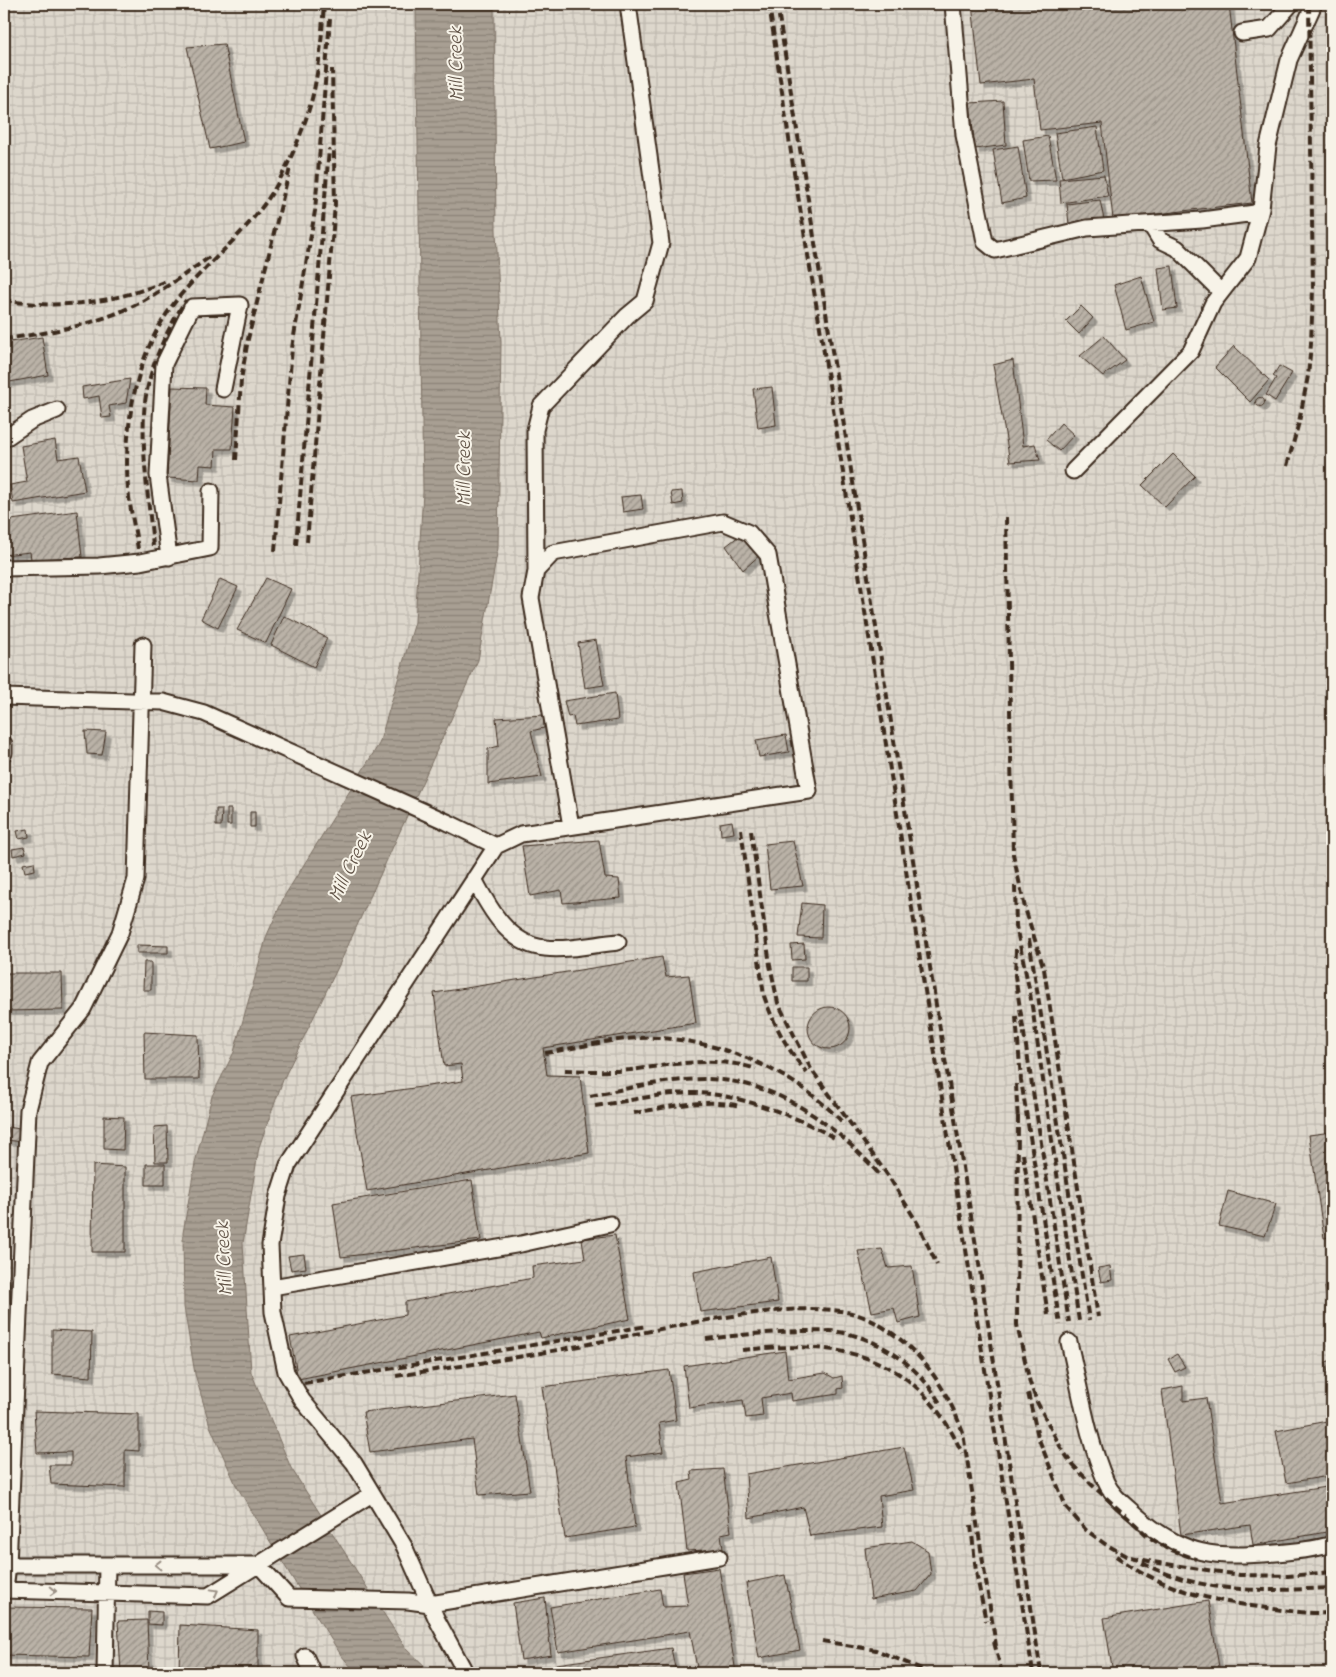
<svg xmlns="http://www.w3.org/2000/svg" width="1336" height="1677" viewBox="0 0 1336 1677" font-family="'Indie Flower',sans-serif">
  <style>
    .industrial { fill: url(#industrial-grid) }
    .water { fill: url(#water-rules); stroke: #7c7064 }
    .building { fill: url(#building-hatch); stroke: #3b2a1e; filter: url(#shadow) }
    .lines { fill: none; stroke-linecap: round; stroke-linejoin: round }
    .minor-casing { stroke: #3b2a1e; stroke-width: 19 }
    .minor { stroke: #f7f3e8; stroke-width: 15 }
    .rail { stroke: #3b2a1e; stroke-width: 4; stroke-dasharray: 8 4; stroke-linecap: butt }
    .oneway { stroke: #998e83 }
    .labels { text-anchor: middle; stroke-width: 4; stroke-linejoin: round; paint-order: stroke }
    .water-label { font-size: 21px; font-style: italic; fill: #615347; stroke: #f7f3e8 }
  </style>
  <defs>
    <pattern id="industrial-grid" width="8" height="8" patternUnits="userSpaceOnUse" patternTransform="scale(1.25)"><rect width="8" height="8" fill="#ddd7cc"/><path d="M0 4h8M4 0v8" fill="none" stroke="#bfb9af"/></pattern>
    <pattern id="water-rules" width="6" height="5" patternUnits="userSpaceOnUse" patternTransform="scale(1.25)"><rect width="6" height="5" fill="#a89f93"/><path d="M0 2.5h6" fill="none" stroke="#8a8277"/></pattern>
    <pattern id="building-hatch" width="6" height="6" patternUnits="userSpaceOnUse" patternTransform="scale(1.25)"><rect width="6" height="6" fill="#bab2a7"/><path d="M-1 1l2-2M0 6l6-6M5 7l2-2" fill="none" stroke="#989187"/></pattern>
    <filter id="shadow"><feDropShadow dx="4.5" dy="4.5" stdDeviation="0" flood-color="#0004"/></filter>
  </defs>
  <rect width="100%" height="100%" fill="#ece7dc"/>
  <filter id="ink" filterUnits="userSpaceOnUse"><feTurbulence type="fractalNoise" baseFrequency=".02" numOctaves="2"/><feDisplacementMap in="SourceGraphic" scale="10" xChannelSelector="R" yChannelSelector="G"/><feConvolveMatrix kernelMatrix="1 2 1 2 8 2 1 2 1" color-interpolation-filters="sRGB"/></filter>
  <g filter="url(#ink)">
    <!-- industrial -->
    <path class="industrial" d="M4,4H1332V1673H4Z"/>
    <!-- water -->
    <path class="water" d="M416,4H494L496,230L501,342L498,548L478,660L340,963L283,1080L259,1147L243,1243L251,1372L291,1468L405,1647L432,1673H356L341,1655L291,1576L236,1485L210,1426L195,1374L184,1307L183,1233L195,1163L212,1096L234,1052L267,935L285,895L379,744L415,622L423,492Z"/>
    <!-- building -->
    <path class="building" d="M972,4H1229L1252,203L1113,219L1102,123L1040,130L1034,79L981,85Z
      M224,44L244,142L210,149L187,47Z
      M1003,101L1006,145L975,149L970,103Z
      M1097,127L1103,170L1062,178L1055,133Z
      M1048,136L1056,180L1029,181L1023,140Z
      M1018,146L1026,198L1002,203L993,150Z
      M1104,175L1108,196L1061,203L1059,179Z
      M1100,200L1104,220L1069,225L1067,204Z
      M1172,266L1177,308L1163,310L1158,268Z
      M1141,276L1154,322L1126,330L1114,285Z
      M1081,306L1093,318L1079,334L1066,321Z
      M1104,336L1125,360L1103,376L1080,356Z
      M42,337L48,375L4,383V343Z
      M1234,346L1269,380L1250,402L1215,367Z
      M1013,360L1023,446L1035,444L1040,460L1010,462L993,365Z
      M1279,366L1292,373L1275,401L1266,395L1276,378L1273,376Z
      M130,379L126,403L109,406L111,417L102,418L99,396L83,399L82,387Z
      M172,387L206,388L205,405L235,407L232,449H216L215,466L200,465L199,480L167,478Z
      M772,387L776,425L758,428L753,389Z
      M1255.5 402a4.5 4.5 0 1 1 9 0a4.5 4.5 0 1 1-9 0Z
      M1061,423L1074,435L1059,451L1046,440Z
      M55,440L58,459L79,456L85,491L13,503L10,485L27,482L21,446Z
      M1173,454L1195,476L1165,507L1142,485Z
      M682,491L683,503L673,505L671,492Z
      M641,495L643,509L623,512L621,497Z
      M77,511L82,557L31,559L30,552L4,555V521Z
      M744,532L762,553L743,570L726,546Z
      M266,578L291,589L266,643L237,630Z
      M220,579L238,587L218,628L201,619Z
      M284,616L327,638L314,667L271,645Z
      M596,640L604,685L585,688L578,643Z
      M615,693L618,720L575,726L573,716L568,717L564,701Z
      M544,715V728L531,731L542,777L488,784V749L499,746L496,718Z
      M85,731L106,732L102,755L87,754Z
      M786,735L789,752L759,757L756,740Z
      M216,809H222L221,826H216Z
      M227,809H231V825H227Z
      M250,812H255V827H250Z
      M732,821L734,833L721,835L720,823Z
      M28,829L29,837L19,839L17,831Z
      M599,840L605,878L619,879L621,898L563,903L561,890L530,896L522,846Z
      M793,841L803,886L770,889L765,844Z
      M24,847L26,853L13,856L12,849Z
      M34,862L35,870L25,872L23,864Z
      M802,903L822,905L821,938L798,937Z
      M804,944L805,959L792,960L791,945Z
      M137,945L168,946V953H137Z
      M662,957L666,977L689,975L696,1023L543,1048L547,1075L580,1076L589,1153L367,1191L351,1097L463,1081L461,1064L444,1066L434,993Z
      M144,962H151V990H143Z
      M792,967H807V981H792Z
      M4,973H62L63,1010L4,1011Z
      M808 1028a21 21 0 1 1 42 0a21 21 0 1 1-42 0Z
      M144,1032L198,1035L199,1079H145Z
      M104,1116L124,1117L123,1150L104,1149Z
      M167,1126L168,1162H155L154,1127Z
      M8,1127L25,1130L23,1142L6,1140Z
      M1332,1132V1237L1324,1238L1309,1135Z
      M146,1164H165V1185H146Z
      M93,1165L125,1167V1252H92Z
      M472,1180L481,1240L341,1257L333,1203Z
      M1228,1191L1276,1204L1265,1236L1219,1226Z
      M615,1235L630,1319L541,1338L539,1332L298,1379L290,1337L405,1315V1302L533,1278L532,1266L585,1259L582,1239Z
      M882,1249L888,1268L912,1266L920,1317L898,1323L894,1308L872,1312L858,1251Z
      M304,1254L306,1268L291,1270L288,1256Z
      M771,1257L778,1302L700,1312L694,1272Z
      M1110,1266L1112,1280L1101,1282L1098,1268Z
      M8,1277L5,1388L4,1278Z
      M1332,1285V1334L1325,1287Z
      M52,1330L92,1332L91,1377L52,1374Z
      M785,1351L788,1379L825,1373L834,1378L842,1376L843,1388L838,1389V1394L792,1401L791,1393L761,1398L763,1416L746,1418L743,1400L689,1408L684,1366Z
      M1177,1354L1185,1367L1175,1372L1168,1359Z
      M1332,1360V1390H1331L1326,1362Z
      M669,1370L676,1420L659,1423L663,1452L626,1457L635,1527L565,1538L542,1387Z
      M1183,1386V1401L1206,1398L1222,1503L1332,1486V1531L1253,1545L1250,1525L1181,1535L1162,1390Z
      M515,1394L530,1491L479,1495L472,1439L370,1452L363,1412Z
      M34,1411L139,1414V1451L125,1450V1487L51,1484L49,1465H71V1452L37,1453Z
      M1332,1420V1468H1328L1329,1476L1286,1483L1276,1431Z
      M904,1447L914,1490L879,1496L882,1527L810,1536L803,1507L749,1518L746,1474Z
      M723,1469L731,1532L721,1534L723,1549L687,1551L679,1483L692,1480L691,1471Z
      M912,1541L928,1551L931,1574L917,1591L871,1599L865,1548Z
      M719,1568L736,1673H698L690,1631L558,1652L550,1607L660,1589L663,1607L688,1606L683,1573Z
      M785,1575L800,1650L759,1658L746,1583Z
      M545,1598L551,1655L521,1660L513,1603Z
      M1208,1601L1220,1673H1113L1104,1618Z
      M4,1607L92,1608L89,1657L4,1655Z
      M148,1611L162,1612V1625L148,1624Z
      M147,1620L149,1673H121L118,1621Z
      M180,1625L258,1630V1673H179Z
      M671,1648L676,1673H557L556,1664Z"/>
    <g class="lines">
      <!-- minor casing -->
      <g class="minor-casing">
        <path id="minor" d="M953,4L964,135L985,242L995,250L1087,228L1202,220L1255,213L1261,209L1268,146L1289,60L1314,4
          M1242,33L1269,29L1291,4
          M1150,224L1160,240L1177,248L1221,292
          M4,439L32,420L57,410
          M1073,471L1191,351L1213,303L1248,258L1261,209
          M169,557L158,475L164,364L192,307L240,305L223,389
          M4,568L99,566L140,562L210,548L211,491
          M536,571L535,430L541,406L627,316L645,301L661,243L628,4
          M4,697L163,702L204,713L447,822L496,846
          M4,744V753
          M474,879C489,908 509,945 545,948C566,951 596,944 618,942
          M272,1287L521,1244L610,1224
          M1069,1342C1080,1388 1087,1438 1106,1482C1112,1496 1125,1505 1136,1515C1184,1557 1215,1558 1276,1553C1296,1551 1314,1550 1332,1544
          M4,1565H259L289,1598L408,1601L430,1604L719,1557
          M4,1590L208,1596L372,1494
          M5,1590L8,1565L28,1110L40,1063L83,1009L120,933L136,879L143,645
          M305,1656L313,1673
          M463,1668L437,1620L404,1546L354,1463L302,1400L286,1372L273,1312L270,1245L278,1196L288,1165L496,846L521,834L809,791L768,555L749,533L723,522L553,553L536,571L531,598L571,826
          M105,1673L107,1565"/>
      </g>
      <!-- minor -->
      <use href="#minor" class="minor"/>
      <!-- rail -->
      <path class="rail" d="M769,4L793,166L819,321L1033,1673
        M777,4L936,1005L979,1264L1041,1673
        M4,300C58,310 117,303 168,280
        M4,339C48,333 96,325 137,304C163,290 187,273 211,256
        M236,460L241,380L248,339L290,168
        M1287,466L1299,422L1308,376L1311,344L1313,289L1309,4
        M1006,517L1013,854L1025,908L1044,969L1098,1317
        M307,542L335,204L332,69
        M296,545L329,149
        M153,546C149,501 138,432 147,390C154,357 168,328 186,300
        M138,549C135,529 130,509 128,489C123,420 137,343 185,290C215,256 251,228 275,188C292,159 311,113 316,79C321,54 322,29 324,4
        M275,551L292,348L315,211L330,19
        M741,829L764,996C774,1025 787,1049 807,1073
        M751,831L770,965L778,1003L811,1069L889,1177L918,1224L937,1265
        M1015,886L1016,926L1030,993L1079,1321
        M1029,939L1089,1320
        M1016,949L1015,976L1069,1322
        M1016,1016L1021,1080L1060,1325
        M545,1053C582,1047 621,1036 658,1038C725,1041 798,1074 844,1124
        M565,1070C587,1071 608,1072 630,1070C672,1065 715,1055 756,1069
        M1016,1084L1018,1122
        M590,1096C629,1088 668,1079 707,1079C776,1080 836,1125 879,1174
        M595,1106C628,1101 661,1093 694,1093C736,1093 800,1117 836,1139
        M634,1113C668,1107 706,1098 740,1106
        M1018,1116L1017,1325L1030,1383L1037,1402L1060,1446L1071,1463L1092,1485L1149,1537L1166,1548L1196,1559
        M1023,1154L1048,1315
        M706,1339C741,1335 777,1331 812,1331C821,1332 831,1330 839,1332C882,1339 920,1367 941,1405
        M742,1350C842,1340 917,1353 962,1453
        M396,1376C453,1367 511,1359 568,1348C635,1336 807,1290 866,1318C915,1341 945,1383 963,1433L996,1646
        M304,1383L647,1326
        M1028,1393L1038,1437L1066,1507L1086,1530L1105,1544L1127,1556L1153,1562L1240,1575L1288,1576L1332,1572
        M971,1525L976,1572L986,1621
        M1116,1556C1164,1590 1210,1601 1267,1608C1289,1611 1310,1614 1332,1613
        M1142,1563C1207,1595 1262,1591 1332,1588
        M822,1641L876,1650L931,1673
        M994,1642L1002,1673
        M1072,1669L1074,1673
        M874,1673H885"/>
    </g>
    <!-- one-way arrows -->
    <defs><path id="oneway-chevron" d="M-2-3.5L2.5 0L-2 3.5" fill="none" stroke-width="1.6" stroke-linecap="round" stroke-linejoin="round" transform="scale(1.25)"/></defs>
    <g class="oneway">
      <use href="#oneway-chevron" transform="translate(158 1565) rotate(-180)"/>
      <use href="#oneway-chevron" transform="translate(53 1591) rotate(2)"/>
      <use href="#oneway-chevron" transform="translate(215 1592) rotate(-29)"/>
    </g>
  </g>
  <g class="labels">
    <!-- water labels -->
    <g class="water-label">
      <text transform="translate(455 64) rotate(-91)" y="7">Mill Creek</text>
      <text transform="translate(463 469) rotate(-90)" y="7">Mill Creek</text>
      <text transform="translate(349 866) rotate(-64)" y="7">Mill Creek</text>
      <text transform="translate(223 1259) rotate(-93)" y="7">Mill Creek</text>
    </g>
  </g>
  <!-- margin -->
  <rect width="1336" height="1677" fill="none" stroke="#f7f3e8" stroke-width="20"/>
  <rect x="10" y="10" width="1316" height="1657" fill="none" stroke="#3b2a1e" stroke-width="2" filter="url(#ink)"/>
</svg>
